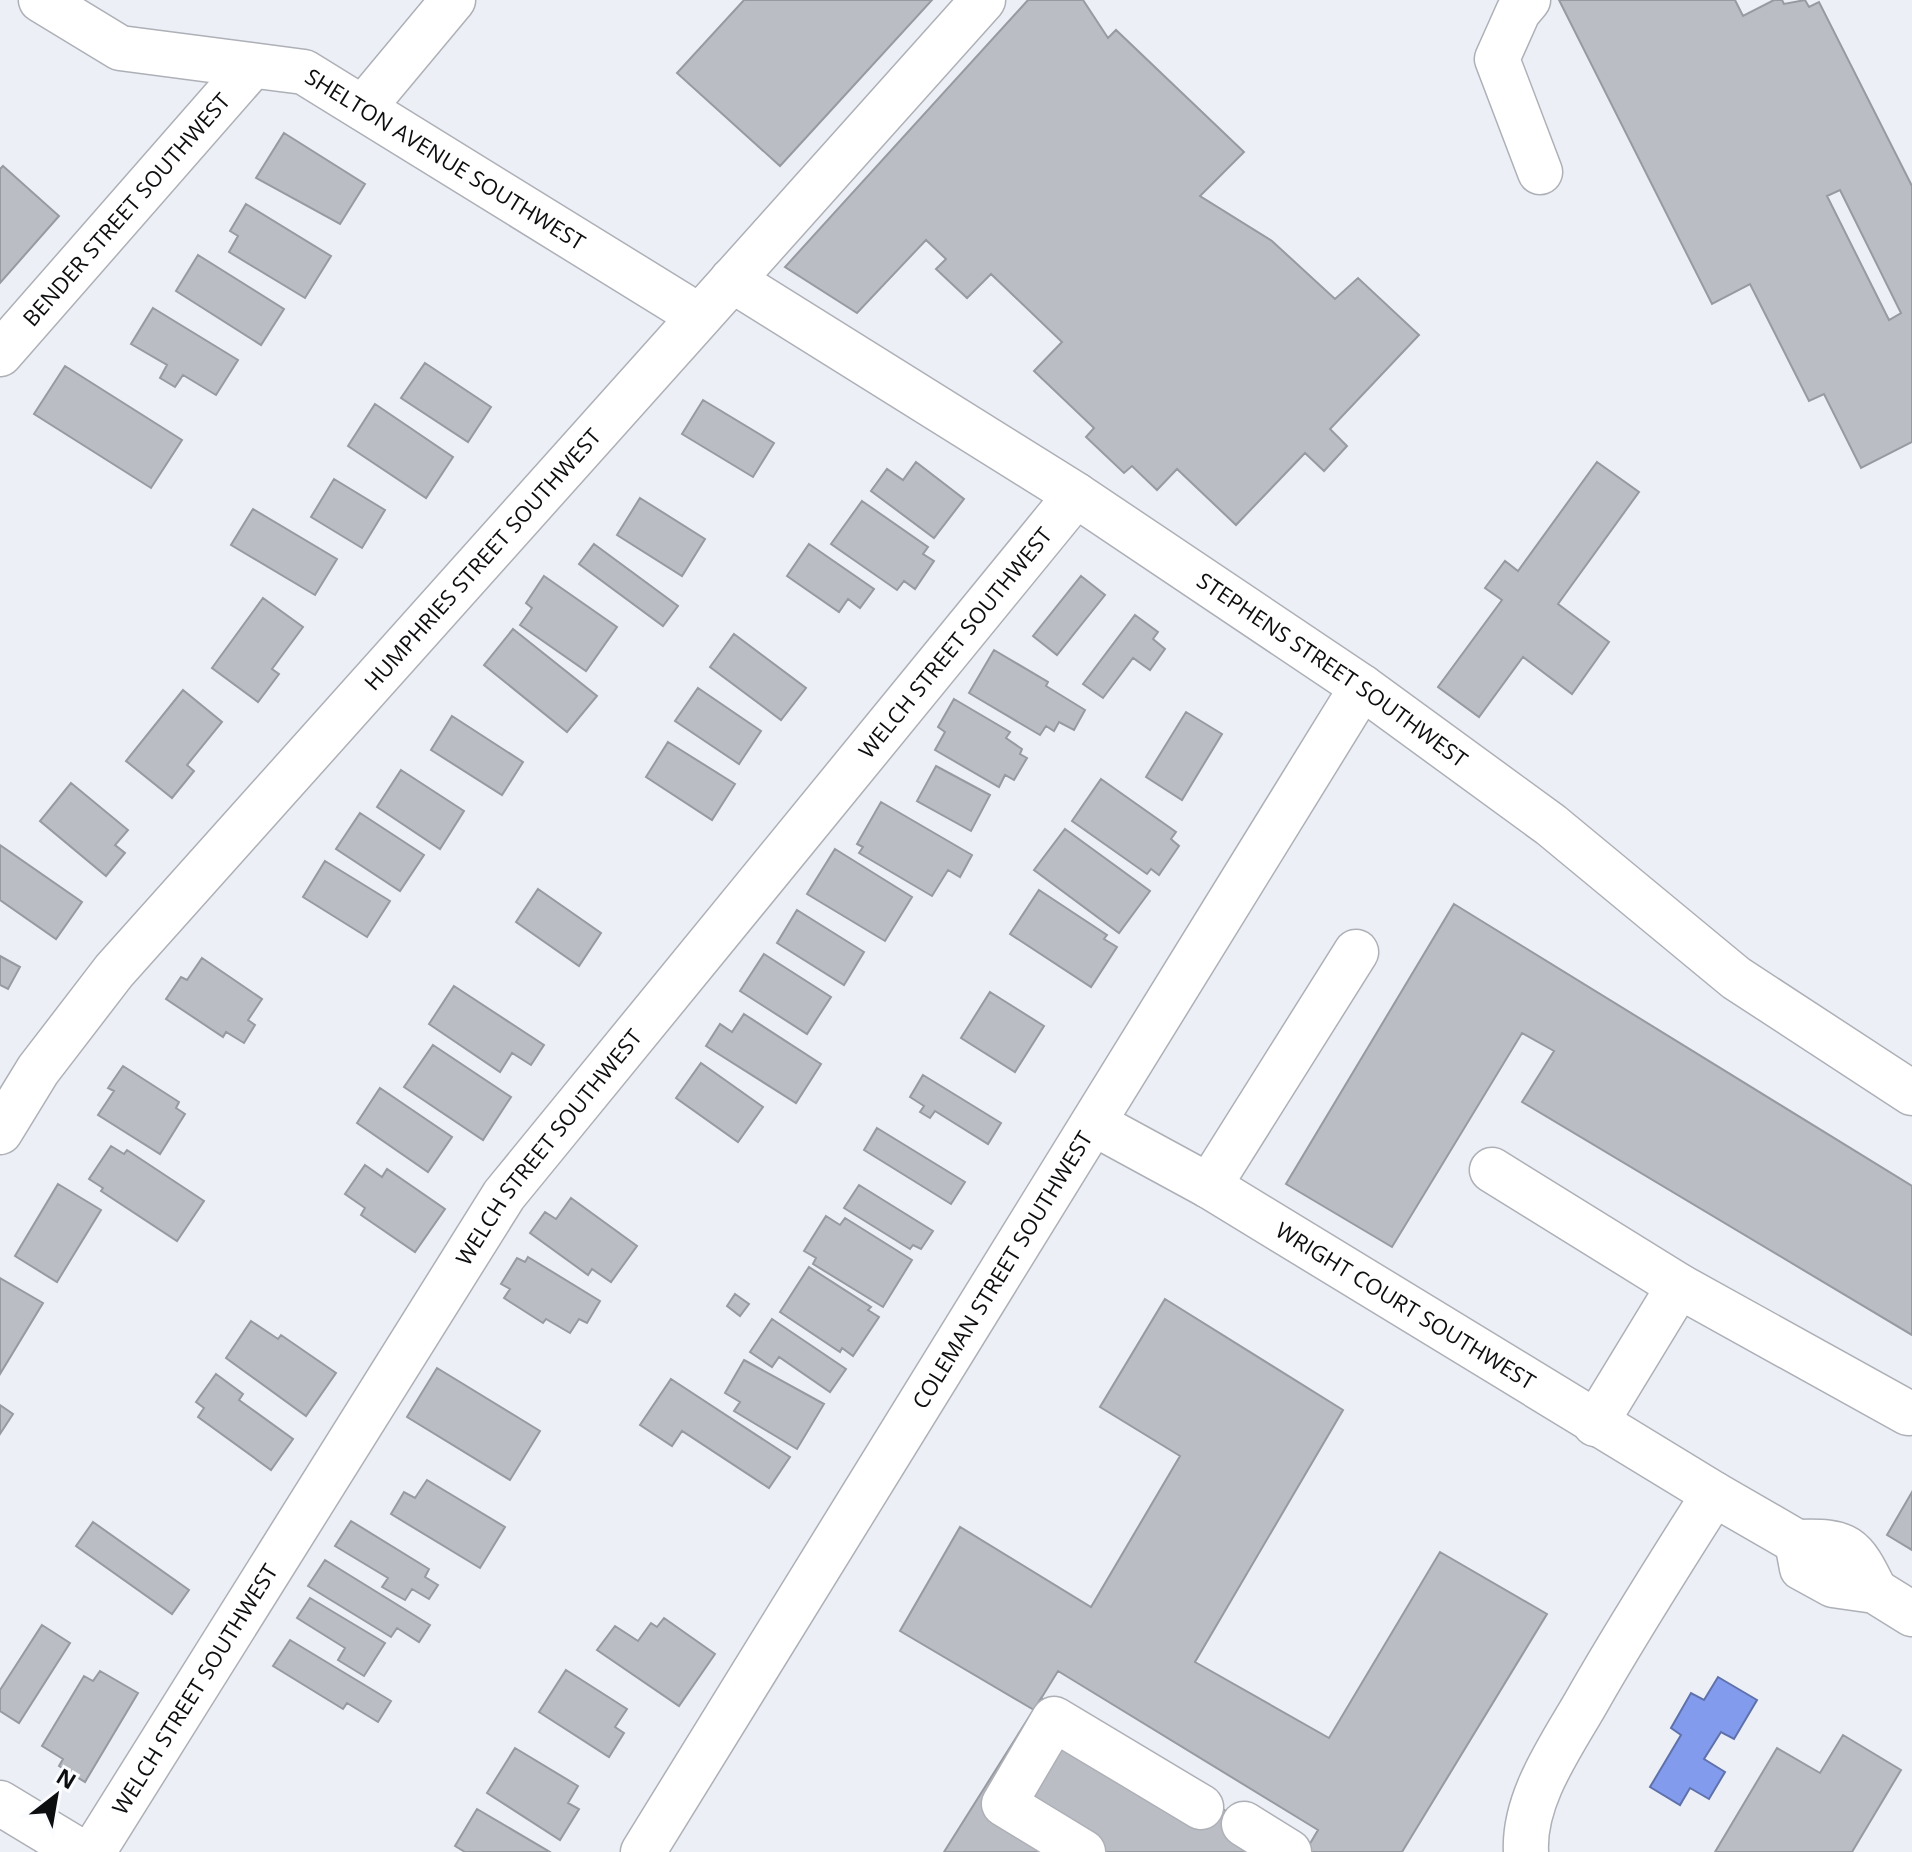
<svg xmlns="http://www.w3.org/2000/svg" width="1912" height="1852" viewBox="0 0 1912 1852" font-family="'Open Sans',sans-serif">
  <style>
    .water { fill: #829bed; stroke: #5f71ab; stroke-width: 2 }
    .building { fill: #babdc4; stroke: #979aa1; stroke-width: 2; fill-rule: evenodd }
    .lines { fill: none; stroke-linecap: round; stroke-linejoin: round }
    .minor-casing { stroke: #aeb0b7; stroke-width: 47 }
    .minor { stroke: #fff; stroke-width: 44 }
    .labels { text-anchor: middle; stroke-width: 6; stroke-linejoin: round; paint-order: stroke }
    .street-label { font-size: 22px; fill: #0d0e10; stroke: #fbfcff }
  </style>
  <rect width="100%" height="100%" fill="#eceff6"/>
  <!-- water -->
  <path class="water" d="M1718,1677L1757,1700L1734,1739L1721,1732L1704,1759L1725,1772L1709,1799L1690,1788L1680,1805L1650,1787L1681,1735L1671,1728L1691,1693L1704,1700Z"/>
  <!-- building -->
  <path class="building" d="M744,0H932L780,166L677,73Z
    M1028,0H1083L1108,38L1116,30L1244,152L1200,196L1272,241L1335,299L1358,278L1419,335L1330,429L1347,446L1324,471L1305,453L1236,525L1177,469L1157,490L1132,466L1124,473L1086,437L1094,428L1034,371L1062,342L991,274L967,298L936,269L946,259L926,240L857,313L785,267Z
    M1559,0H1735L1743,16L1774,0H1782L1784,4L1805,0L1809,7L1819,2L1912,186V442L1861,468L1824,394L1809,401L1750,284L1712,304ZM1840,190L1901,313L1889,320L1827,196Z
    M284,133L365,184L340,224L256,178Z
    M3,166L59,216L0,283V169Z
    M246,204L331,256L305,298L229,252L238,236L230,231Z
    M198,255L284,309L261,345L176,291Z
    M153,308L238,360L216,395L183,375L175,387L160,378L167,365L131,344Z
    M425,363L491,407L468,442L401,398Z
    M65,366L182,440L151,488L34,414Z
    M703,400L774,443L753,477L682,434Z
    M375,404L453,457L426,498L348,446Z
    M916,462L964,499L934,538L871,491L887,469L903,480Z
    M1597,462L1639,492L1558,604L1609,642L1572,694L1523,657L1479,717L1438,687L1502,600L1485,588L1505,561L1518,571Z
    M334,479L385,510L362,548L311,517Z
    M640,498L705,539L682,576L617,535Z
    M862,501L928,547L923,554L934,561L915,589L904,581L897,590L831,544Z
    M253,509L337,559L315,595L231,545Z
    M594,544L678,606L663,626L579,564Z
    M809,544L874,589L860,608L848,599L839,612L787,576Z
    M544,576L617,627L586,671L520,625L532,608L526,603Z
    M1081,576L1105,595L1057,655L1033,636Z
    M263,598L303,627L272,669L279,674L258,702L212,668Z
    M1135,615L1158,632L1153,639L1165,649L1150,670L1133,658L1103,698L1083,684Z
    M513,629L597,696L567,732L484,665Z
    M734,634L806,688L781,720L710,667Z
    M994,650L1048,682L1046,686L1085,710L1074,730L1059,722L1054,731L1046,726L1040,735L969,693Z
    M698,688L761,731L739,764L675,721Z
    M183,690L222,722L187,765L194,771L172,798L126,761Z
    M954,699L1010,732L1006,738L1022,749L1020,754L1027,758L1014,780L1005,775L999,787L935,750L945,732L938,727Z
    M1186,712L1222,734L1182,800L1146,777Z
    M452,716L523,762L502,795L431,750Z
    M668,742L735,784L712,820L646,777Z
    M936,766L990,795L971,831L917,801Z
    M401,770L464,811L440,849L377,807Z
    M1101,779L1176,832L1171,839L1179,846L1159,875L1151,869L1147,874L1072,821Z
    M71,783L128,830L115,845L125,853L106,876L40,821Z
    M881,802L972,855L960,877L948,870L932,896L859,853L863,847L857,844Z
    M360,813L424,855L400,891L336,849Z
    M1065,829L1150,891L1119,933L1034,870Z
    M0,845L82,902L56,939L0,900Z
    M835,849L912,897L885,941L807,894Z
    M325,861L390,901L367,937L303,897Z
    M538,889L601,933L579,966L516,922Z
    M1039,890L1107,935L1104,939L1117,947L1091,987L1010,934Z
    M1454,904L1912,1186V1335L1522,1102L1554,1051L1522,1033L1392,1247L1286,1184Z
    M797,910L864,952L844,985L777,943Z
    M764,954L831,997L807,1034L740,991Z
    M0,956L20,967L8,989L0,985Z
    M202,958L262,999L248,1020L255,1025L244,1043L226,1032L223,1037L166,999L181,977L187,980Z
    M454,986L544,1045L531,1065L512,1053L500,1072L429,1024Z
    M990,992L1044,1026L1015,1072L961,1038Z
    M744,1014L821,1064L796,1103L706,1046L720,1024L732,1032Z
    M433,1045L511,1097L483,1140L404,1087Z
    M701,1063L763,1107L738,1142L676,1098Z
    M123,1066L179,1102L176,1108L185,1114L160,1154L98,1115L114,1091L108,1088Z
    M923,1075L1001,1123L988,1144L935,1111L930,1118L920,1112L924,1106L910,1097Z
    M380,1088L452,1137L428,1172L357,1123Z
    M877,1128L965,1182L951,1204L864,1150Z
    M111,1146L124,1154L127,1150L204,1201L177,1241L101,1191L103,1188L89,1179Z
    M365,1165L382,1177L387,1169L445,1209L415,1252L361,1215L365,1208L345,1194Z
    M58,1184L101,1210L57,1282L15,1256Z
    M859,1185L933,1231L921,1249L913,1245L910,1249L844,1208Z
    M571,1198L637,1246L611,1282L592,1269L588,1275L530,1233L545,1212L556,1219Z
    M826,1216L840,1225L845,1218L912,1260L883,1307L813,1264L816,1258L804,1251Z
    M528,1257L600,1301L587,1323L579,1319L570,1333L546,1319L543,1323L504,1298L510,1289L501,1284L517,1258L525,1262Z
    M809,1267L871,1307L868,1310L879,1317L853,1356L842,1348L840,1352L780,1312Z
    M0,1278L43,1303L0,1374Z
    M735,1294L749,1304L740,1316L727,1306Z
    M1165,1299L1343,1410L1195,1662L1329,1738L1440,1552L1547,1614L1402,1852H1305L1318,1830L1058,1671L1034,1710L900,1631L960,1527L1091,1607L1180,1456L1100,1407Z
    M772,1319L846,1369L830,1392L779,1357L772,1367L750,1352Z
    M251,1321L278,1339L281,1335L336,1373L306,1416L226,1358Z
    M744,1360L824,1404L797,1449L734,1411L740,1402L725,1393Z
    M437,1368L540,1431L510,1480L407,1417Z
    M216,1374L243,1394L239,1400L293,1439L271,1470L198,1417L204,1408L196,1402Z
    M671,1379L790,1457L769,1488L682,1431L672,1446L640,1425Z
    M0,1405L13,1414L0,1434Z
    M427,1480L505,1527L480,1568L391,1514L404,1492L415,1498Z
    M1912,1492V1550L1887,1535Z
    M351,1521L429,1569L425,1577L438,1585L429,1599L412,1589L405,1600L382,1587L388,1578L335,1546Z
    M93,1522L189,1590L172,1614L76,1546Z
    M325,1560L430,1625L419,1642L397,1628L391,1637L308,1586Z
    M310,1598L385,1643L364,1676L338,1660L345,1648L297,1618Z
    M664,1618L715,1654L679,1706L597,1650L615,1626L638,1641L651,1623L657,1627Z
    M42,1625L70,1643L19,1723L0,1711V1690Z
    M290,1640L391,1701L378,1722L347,1703L343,1709L273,1666Z
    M566,1670L627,1709L615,1727L624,1733L609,1757L539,1712Z
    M100,1671L138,1693L85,1782L59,1766L63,1759L42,1746L84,1676L93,1681Z
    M1041,1698L1293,1852H944Z
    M1843,1735L1901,1770L1852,1852H1715L1777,1748L1820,1773Z
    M515,1748L578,1786L568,1803L579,1809L560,1840L487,1793Z
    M477,1809L550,1852H465L455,1846Z"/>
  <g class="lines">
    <!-- minor casing -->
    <g class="minor-casing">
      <g id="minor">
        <path id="s1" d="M41,0L120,48L304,72L699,316"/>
        <path d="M1528,0L1518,12L1497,59L1540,172"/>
        <path d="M363,108L453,0"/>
        <path id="s2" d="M732,280L1076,495L1362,687L1551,825L1736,978L1912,1093"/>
        <path id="s3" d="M0,354L252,66"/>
        <path id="s4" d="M1095,1124L1209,1186L1714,1494C1672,1560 1630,1626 1591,1694C1565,1741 1523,1796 1526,1852"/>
        <path id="s5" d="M0,1132L38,1070L114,971L983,0"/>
        <path d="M1492,1170L1679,1286L1908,1413"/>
        <path d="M1209,1186L1356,952"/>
        <path d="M1595,1424L1679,1286"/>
        <path d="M1714,1494L1797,1542"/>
        <path d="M1797,1542L1802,1568L1833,1585L1875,1591L1912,1614"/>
        <path d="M1797,1542C1848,1540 1853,1546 1875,1591"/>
        <path d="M0,1803L81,1852"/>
        <path d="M1244,1824L1289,1852"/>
        <path id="s6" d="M93,1852L504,1195L1076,495"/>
        <path id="s7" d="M643,1852L1362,687"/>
        <path d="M1083,1852L1004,1804L1054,1719L1201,1807"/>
      </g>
    </g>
    <!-- minor -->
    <use href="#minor" class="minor"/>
  </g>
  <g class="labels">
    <!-- street labels -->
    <g class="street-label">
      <text dy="8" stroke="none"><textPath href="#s1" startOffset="444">SHELTON AVENUE SOUTHWEST</textPath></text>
      <text dy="8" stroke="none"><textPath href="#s3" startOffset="192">BENDER STREET SOUTHWEST</textPath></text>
      <text dy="8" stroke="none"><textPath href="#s5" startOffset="750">HUMPHRIES STREET SOUTHWEST</textPath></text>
      <text dy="8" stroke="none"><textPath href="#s6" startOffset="1488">WELCH STREET SOUTHWEST</textPath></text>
      <text dy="8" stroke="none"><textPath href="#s2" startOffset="716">STEPHENS STREET SOUTHWEST</textPath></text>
      <text dy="8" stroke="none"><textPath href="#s6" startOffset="840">WELCH STREET SOUTHWEST</textPath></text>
      <text dy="8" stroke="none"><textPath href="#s7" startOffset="684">COLEMAN STREET SOUTHWEST</textPath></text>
      <text dy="8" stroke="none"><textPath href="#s4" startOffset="360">WRIGHT COURT SOUTHWEST</textPath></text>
      <text dy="8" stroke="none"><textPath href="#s6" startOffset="192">WELCH STREET SOUTHWEST</textPath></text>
    </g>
  </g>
  <!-- north arrow -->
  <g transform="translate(56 1796) rotate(31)" stroke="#fbfcff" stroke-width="6" paint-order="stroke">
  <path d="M0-6L14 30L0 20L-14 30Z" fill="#0d0e10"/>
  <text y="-12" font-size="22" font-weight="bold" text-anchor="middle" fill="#0d0e10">N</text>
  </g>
</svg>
